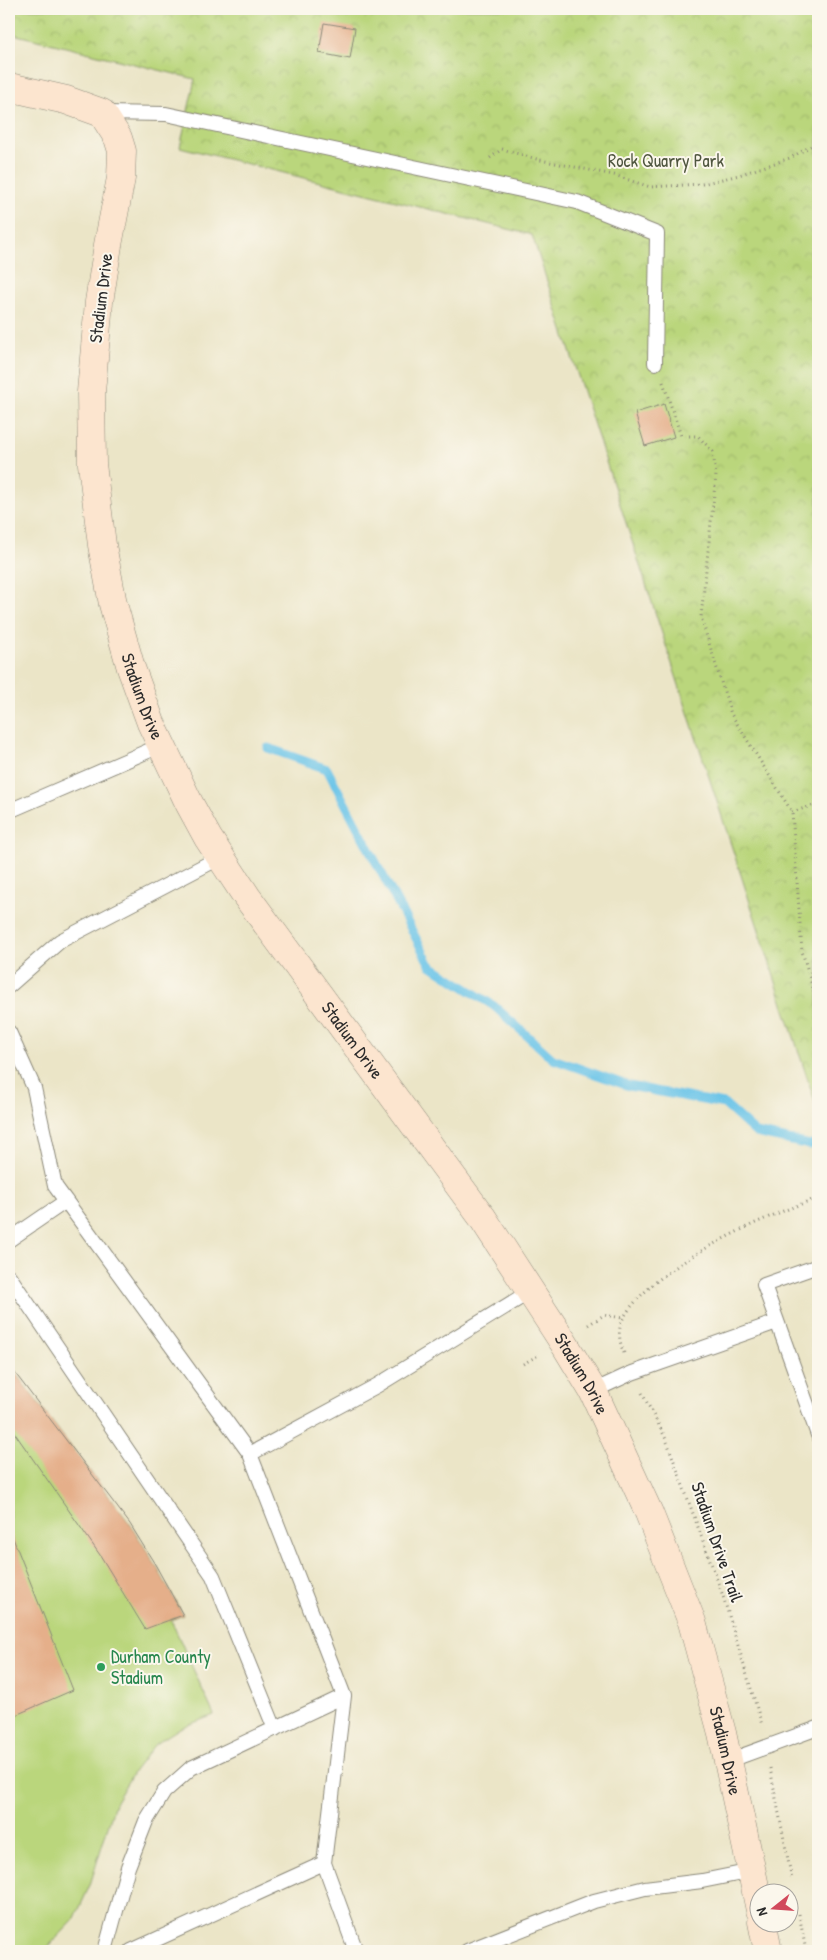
<svg xmlns="http://www.w3.org/2000/svg" width="827" height="1960" viewBox="0 0 827 1960" font-family="'Patrick Hand',sans-serif">
  <style>
    .green { fill: #bad67c; stroke: #728054 }
    .park { fill: url(#park-crowns); stroke: #728054 }
    .lines { fill: none; stroke-linecap: round; stroke-linejoin: round }
    .stream { stroke: #6bc4e8; stroke-width: 9 }
    .building { fill: #e5af8a }
    .lane-casing { stroke: #8b8879; stroke-width: 16 }
    .secondary-casing { stroke: #8b8879; stroke-width: 29 }
    .path { stroke: #8b8879; stroke-width: 3; stroke-dasharray: 1 4; stroke-linecap: butt }
    .lane { stroke: #fff; stroke-width: 14 }
    .secondary { stroke: #fce5cf; stroke-width: 28 }
    .leisure-dot { fill: #2e9e5b; stroke: #fbf7ec; stroke-width: 2 }
    .labels { text-anchor: middle; stroke-width: 4; stroke-linejoin: round; paint-order: stroke }
    .park-label { font-size: 18px; fill: #4f563f; stroke: #fbf7ec }
    .street-label { font-size: 18px; fill: #2b2b2b; stroke: #fbf7ec }
    .leisure-label { font-size: 18px; fill: #27864d; stroke: #fbf7ec; text-anchor: start }
  </style>
  <defs>
    <pattern id="park-crowns" width="20" height="18" patternUnits="userSpaceOnUse" patternTransform="scale(1.25)"><rect width="20" height="18" fill="#bad67c"/><path d="M2 6a3 3 0 1 1 6 0M12 15a3 3 0 1 1 6 0" fill="none" stroke="#a0b86b"/></pattern>
  </defs>
  <rect width="100%" height="100%" fill="#fbf7ec"/>
  <filter id="ink" filterUnits="userSpaceOnUse"><feTurbulence type="fractalNoise" baseFrequency=".02" numOctaves="2"/><feDisplacementMap in="SourceGraphic" scale="10" xChannelSelector="R" yChannelSelector="G"/><feConvolveMatrix kernelMatrix="1 2 1 2 8 2 1 2 1" color-interpolation-filters="sRGB"/></filter>
  <filter id="wash" filterUnits="userSpaceOnUse"><feTurbulence type="fractalNoise" baseFrequency=".0096" numOctaves="4" result="noise"/><feDisplacementMap in="SourceGraphic" scale="20" xChannelSelector="R" yChannelSelector="G"/><feGaussianBlur stdDeviation="1.12" result="paint"/><feColorMatrix in="noise" values="0 0 0 0 0 0 0 0 0 0 0 0 0 0 0 0 0 1.4 0 .05"/><feComposite in="paint" operator="in"/></filter>
  <g filter="url(#wash)">
    <rect width="100%" height="100%" fill="#ebe5c7"/>
    <!-- green -->
    <path class="green" d="M15,1373L130,1524L156,1566L183,1615L171,1620L214,1715L180,1728L155,1744L134,1771L115,1803L90,1885L74,1920L44,1951H9V1375Z"/>
    <!-- park -->
    <path class="park" d="M9,9H818V1111L532,235L180,147L195,79L9,33Z"/>
    <g class="lines">
      <!-- stream -->
      <path class="stream" d="M268,748L327,769L430,965L494,1006L553,1059L629,1086L724,1104L756,1133L810,1145L818,1143"/>
    </g>
    <g id="blocks">
      <!-- building -->
      <path class="building" d="M324,23L355,28L350,59L319,53Z
        M664,404L674,437L645,446L635,413Z
        M15,1373L130,1524L156,1566L183,1615L145,1629L100,1555L9,1425V1375Z
        M9,1528L73,1690L9,1718Z"/>
    </g>
  </g>
  <g filter="url(#ink)">
    <use href="#blocks" fill-opacity="0" stroke="#8b8879" stroke-width="1"/>
    <g class="lines">
      <!-- lane casing -->
      <g class="lane-casing">
        <path id="lane" d="M102,113L166,114L577,202L657,234L655,363
          M9,811L162,745
          M9,986L60,941L221,857
          M9,1032L34,1088L55,1186L250,1454L344,1696L324,1863L356,1951
          M9,1240L66,1201
          M818,1266L764,1285L818,1435
          M9,1276L213,1576L275,1729
          M593,1391L632,1373L777,1322
          M250,1454L378,1385L531,1291
          M728,1761L818,1728
          M105,1951L128,1867L146,1821L164,1792L191,1768L344,1696
          M131,1951L324,1863
          M467,1951L594,1901L645,1888L702,1881L752,1871"/>
      </g>
      <!-- secondary casing -->
      <g class="secondary-casing">
        <g id="secondary">
          <path id="s1" d="M9,87L66,100L102,113L118,138L122,151L121,178L108,245L99,302L91,392L92,464L102,545L113,604L131,668L151,723L189,803L208,838L247,897L482,1217L562,1340L593,1391L649,1513L692,1622L722,1733L760,1910"/>
          <path d="M762,1922L768,1951"/>
        </g>
      </g>
      <!-- path -->
      <path class="path" d="M490,158L502,149L540,160L614,175L650,187L702,184L739,175L790,158L818,142
        M663,382L681,436H698L713,452L716,475L701,617L731,714L792,812L802,951L818,1006
        M792,812L818,804
        M588,1325L604,1315L623,1318
        M624,1353C619,1342 617,1328 624,1317C655,1265 762,1217 818,1198
        M523,1364L537,1356
        M642,1393L666,1439L723,1596L762,1725
        M770,1768L792,1880
        M799,1914L806,1951"/>
      <!-- lane -->
      <use href="#lane" class="lane"/>
      <!-- secondary -->
      <use href="#secondary" class="secondary"/>
    </g>
  </g>
  <!-- markers -->
  <circle class="leisure-dot" cx="101" cy="1667" r="5"/>
  <g class="labels">
    <!-- park labels -->
    <g class="park-label">
      <text x="666" y="167">Rock Quarry Park</text>
    </g>
    <!-- street labels -->
    <g class="street-label">
      <text transform="translate(101 298) rotate(-83)" y="6">Stadium Drive</text>
      <text dy="6" stroke="none"><textPath href="#s1" startOffset="694">Stadium Drive</textPath></text>
      <text dy="6" stroke="none"><textPath href="#s1" startOffset="1099">Stadium Drive</textPath></text>
      <text dy="6" stroke="none"><textPath href="#s1" startOffset="1504">Stadium Drive</textPath></text>
      <text transform="translate(717 1542) rotate(71)" y="6">Stadium Drive Trail</text>
      <text dy="6" stroke="none"><textPath href="#s1" startOffset="1909">Stadium Drive</textPath></text>
    </g>
    <!-- leisure labels -->
    <g class="leisure-label">
      <text x="111" y="1663">Durham County<tspan x="111" dy="21">Stadium</tspan></text>
    </g>
  </g>
  <!-- margin -->
  <rect width="827" height="1960" fill="none" stroke="#fbf7ec" stroke-width="30"/>
  <!-- north arrow -->
  <g transform="translate(774 1908) rotate(253)"><circle r="24" fill="#fbf7ec" stroke="#a8a59f"/>
  <path d="M0-4L9 19L0 12L-9 19Z" fill="#d1495b"/>
  <text y="-8" font-size="14" font-weight="bold" text-anchor="middle" fill="#2b2b2b">N</text>
  </g>
</svg>
